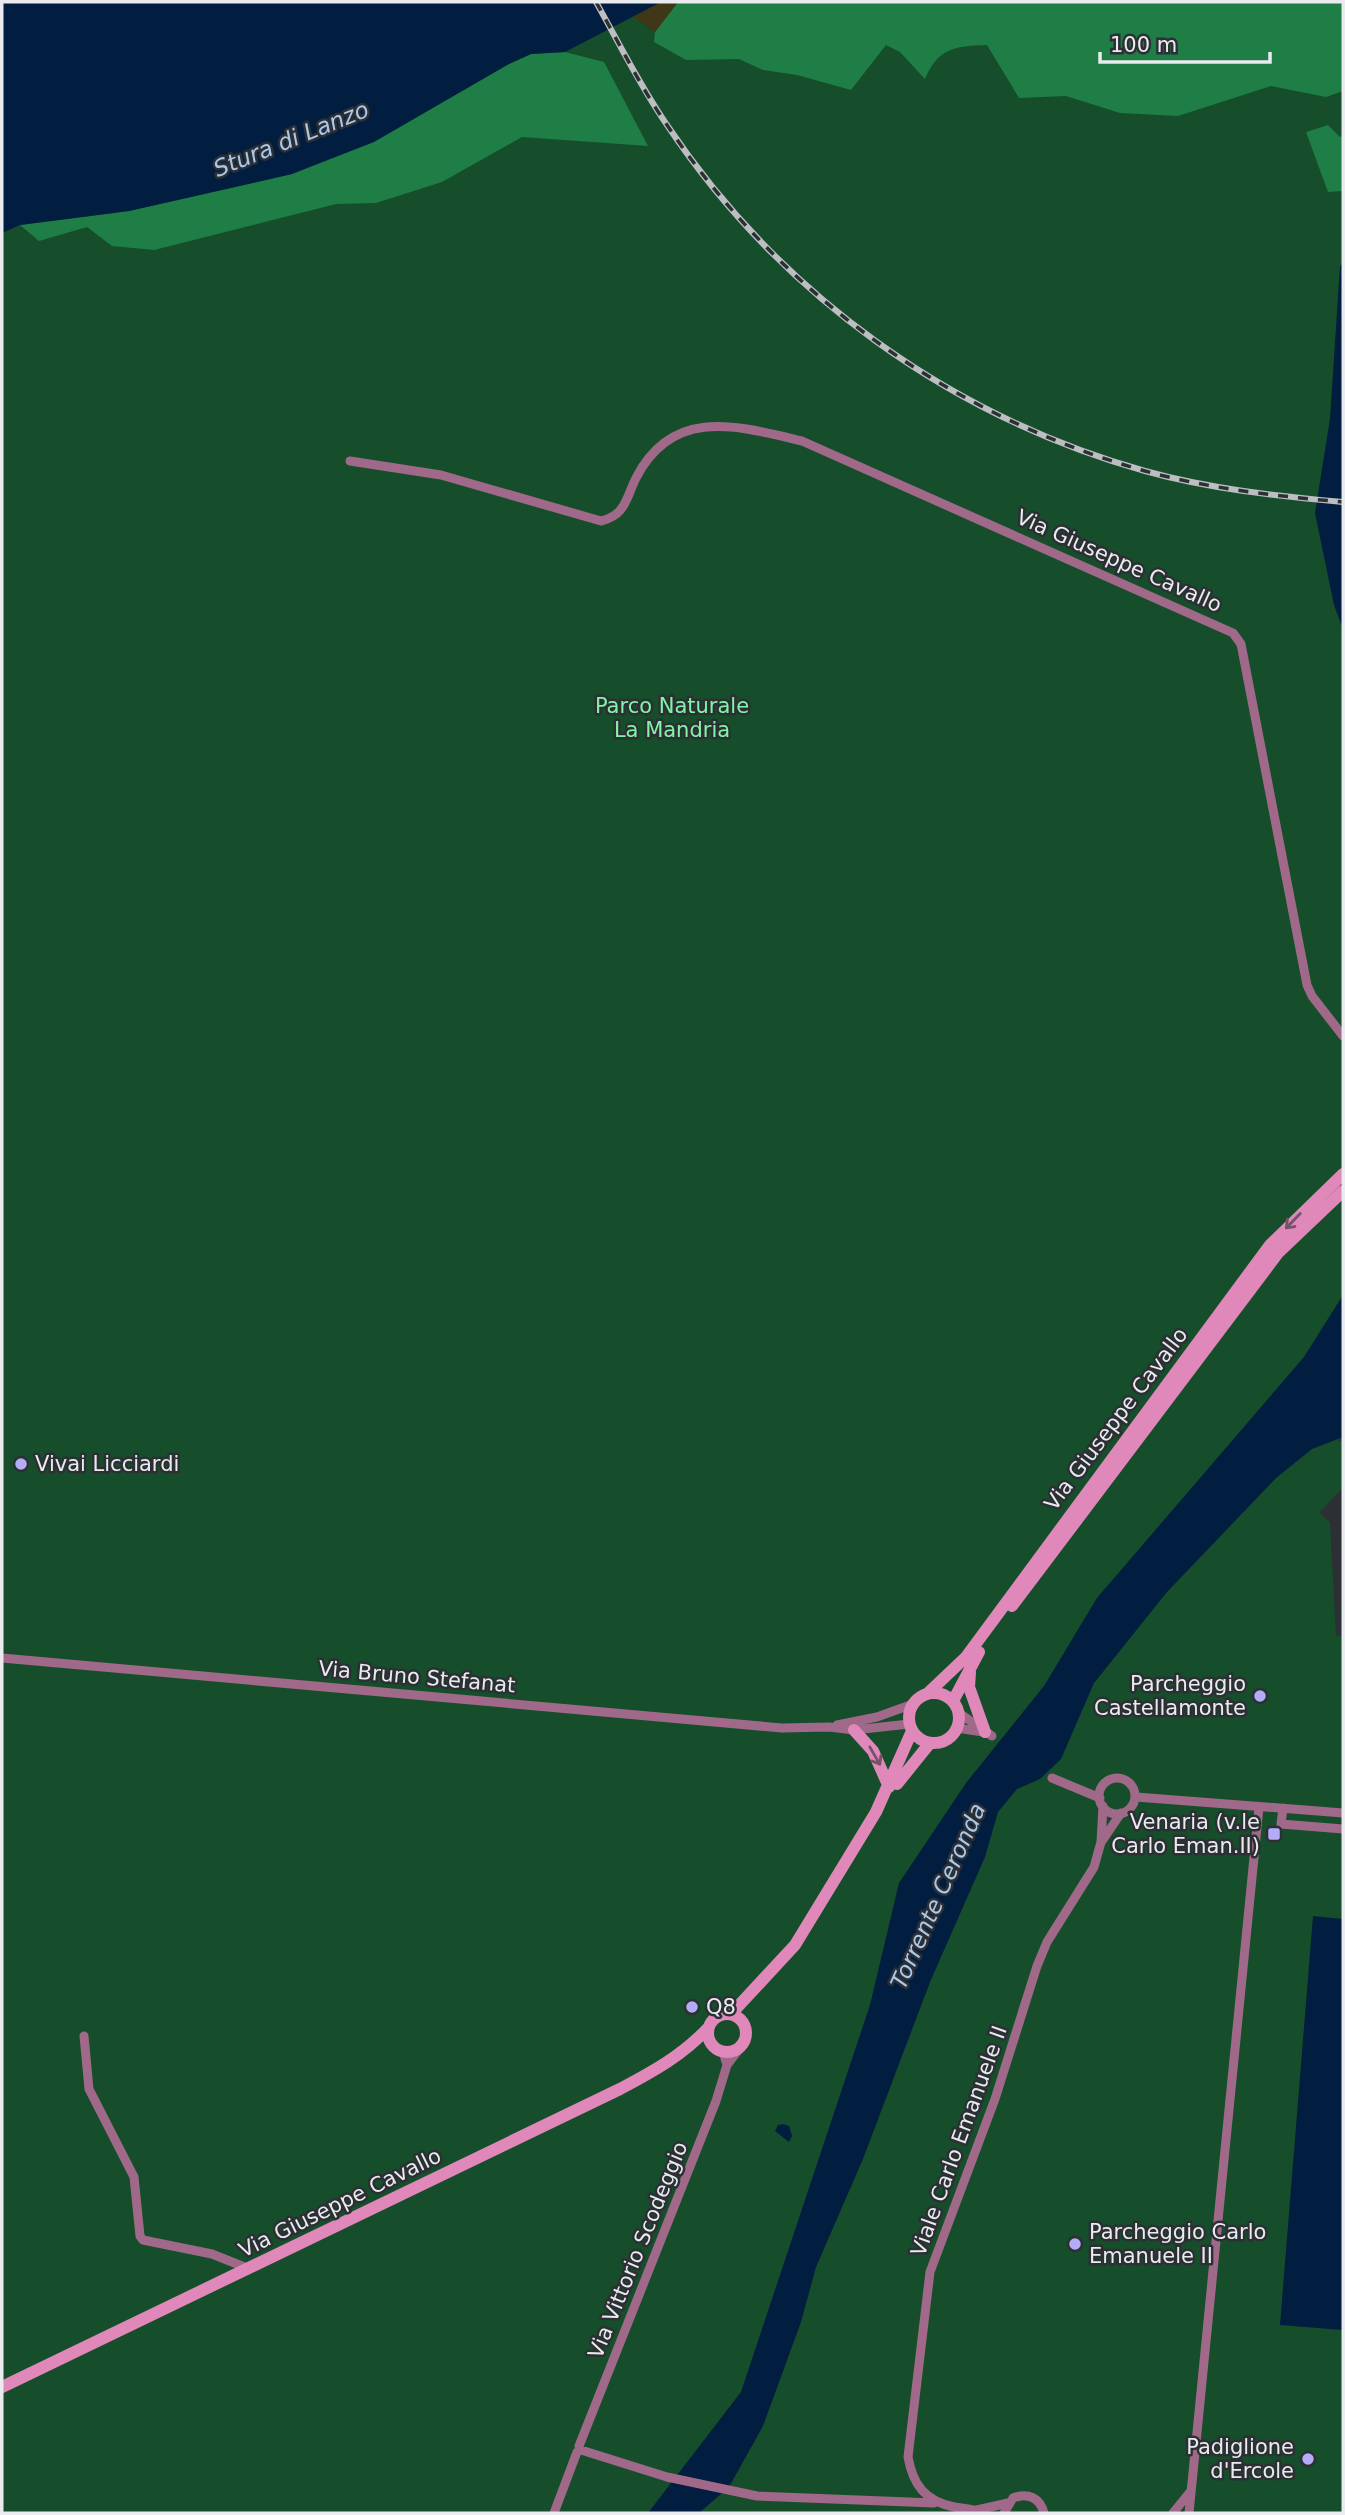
<svg xmlns="http://www.w3.org/2000/svg" width="1345" height="2515" viewBox="0 0 1345 2515" font-family="'DejaVu Sans',sans-serif">
  <style>
    .green { fill: #164e2b }
    .forest { fill: #1e7e45 }
    .sand { fill: #3f3716 }
    .water { fill: #011d40 }
    .lines { fill: none; stroke-linecap: round; stroke-linejoin: round }
    .street { stroke: #a16989; stroke-width: 9 }
    .secondary { stroke: #e188bb; stroke-width: 12 }
    .rail-casing { stroke: #bcbec1; stroke-width: 6 }
    .rail { stroke: #2c3034; stroke-width: 3.5; stroke-dasharray: 10; stroke-linecap: butt }
    .oneway { stroke: #74536a }
    .poi-dot { fill: #b5acf8; stroke: #2c3034; stroke-width: 2.5 }
    .labels { text-anchor: middle; stroke-width: 5; stroke-linejoin: round; paint-order: stroke }
    .street-label { font-size: 21px; fill: #e9ebee; stroke: #2c3034 }
    .park-label { font-size: 21px; fill: #80f5a5; stroke: #2c3034 }
    .poi-label { font-size: 21px; fill: #e9ebee; stroke: #2c3034; text-anchor: start }
    .water-label { font-size: 23px; font-style: italic; fill: #aac7ec; stroke: #2c3034 }
  </style>
  <rect width="100%" height="100%" fill="#2c3034"/>
  <!-- green -->
  <path class="green" d="M2,2H1343V1435L1337,1442L1343,1440V1487L1319,1513L1330,1522L1336,1636L1343,1635V2513H2Z"/>
  <!-- forest -->
  <path class="forest" d="M678,2H1343V91L1326,97L1271,86L1178,116L1120,113L1066,96L1019,98L987,45C955,46 938,48 925,79L900,52L886,45L851,90L797,75L763,70L739,59L686,60L654,42L655,32Z
    M565,52L604,62L648,146L522,137L442,182L376,203L336,204L154,250L112,246L87,227L39,241L20,225L129,211L292,174L509,64L531,54Z
    M1328,125L1340,137L1343,135V191L1328,192L1306,132Z"/>
  <!-- sand -->
  <path class="sand" d="M612,2H678L655,32Z"/>
  <!-- water -->
  <path class="water" d="M2,2H661L565,52L531,54L509,64L374,142L292,174L129,211L20,225L2,233Z
    M1343,263V629L1334,605L1315,513L1330,419L1340,266Z
    M1343,1295V1437L1312,1449L1276,1478L1167,1592L1094,1683L1061,1759L1040,1779L1017,1789L998,1812L985,1857L930,1982L863,2159L816,2267L801,2322L763,2426L729,2487L699,2513H648L741,2392L870,2005L899,1883L966,1783L1044,1686L1097,1598L1304,1357Z
    M1313,1916L1343,1919V2330L1280,2325Z
    M783,2124L789,2126L792,2136L789,2142L775,2131L778,2125Z"/>
  <g class="lines">
    <!-- street -->
    <path class="street" d="M350,461L441,475L601,521C626,515 626,498 636,478C673,406 738,426 802,441L1233,633L1241,644L1307,985L1312,996L1343,1036
      M2,1658L782,1728L829,1727L854,1730L909,1724
      M959,1713L992,1736
      M837,1725L877,1717L913,1704
      M957,1728L983,1732
      M1052,1778L1100,1798
      M1099 1796a18 18 0 1 1 36 0a18 18 0 1 1-36 0Z
      M1136,1797L1343,1813
      M1283,1808L1281,1824L1343,1829
      M1102,1841L1121,1813
      M84,2036L89,2089L134,2177L140,2236L143,2240L212,2254L247,2268
      M723,2052L727,2065
      M579,2446L716,2101L727,2065L743,2044
      M581,2450L667,2477L757,2496L934,2503
      M977,2510L1008,2503
      M554,2513L577,2452
      M981,2513C973,2508 963,2509 954,2507C925,2501 913,2485 908,2457L930,2272L995,2099L1037,1966L1047,1942L1094,1867L1101,1842L1103,1806
      M1004,2513L1013,2498C1028,2492 1040,2498 1044,2513
      M1173,2513L1190,2492
      M1189,2513L1259,1807"/>
    <!-- secondary -->
    <path class="secondary" d="M1012,1606L1278,1253L1343,1191
      M970,1672L969,1687L985,1732
      M909 1718a25 25 0 1 1 50 0a25 25 0 1 1-50 0Z
      M928,1693L966,1657L1270,1245L1343,1174
      M953,1701L979,1652
      M854,1730L873,1751L889,1787
      M897,1784L930,1743
      M708 2033a19 19 0 1 1 38 0a19 19 0 1 1-38 0Z
      M731,2014L795,1945L876,1812L912,1731
      M2,2387L620,2089C654,2071 683,2055 709,2027"/>
    <!-- rail casing -->
    <g class="rail-casing">
      <path id="rail" d="M596,2C619,43 640,86 667,125C780,294 950,416 1145,471C1210,489 1277,496 1343,502"/>
    </g>
    <!-- rail -->
    <use href="#rail" class="rail"/>
  </g>
  <!-- one-way arrows -->
  <defs><path id="oneway-shaft" d="M-6 0H5M1.5-3L5.5 0L1.5 3" fill="none" stroke-width="1.6" stroke-linecap="round" stroke-linejoin="round" transform="scale(1.75)"/></defs>
  <g class="oneway">
    <use href="#oneway-shaft" transform="translate(1293 1221) rotate(134)"/>
    <use href="#oneway-shaft" transform="translate(875 1756) rotate(60)"/>
  </g>
  <!-- markers -->
  <g class="poi-dot">
    <circle cx="21" cy="1464" r="7"/>
    <circle cx="1260" cy="1696" r="7"/>
    <rect x="1267" y="1827" width="14" height="14" rx="3.5"/>
    <circle cx="692" cy="2007" r="7"/>
    <circle cx="1075" cy="2244" r="7"/>
    <circle cx="1308" cy="2459" r="7"/>
  </g>
  <g class="labels">
    <!-- street labels -->
    <g class="street-label">
      <text transform="translate(1119 561) rotate(24)" y="7">Via Giuseppe Cavallo</text>
      <text transform="translate(1116 1419) rotate(-53)" y="7">Via Giuseppe Cavallo</text>
      <text transform="translate(417 1677) rotate(5)" y="7">Via Bruno Stefanat</text>
      <text transform="translate(959 2141) rotate(-70)" y="7">Viale Carlo Emanuele II</text>
      <text transform="translate(340 2203) rotate(-26)" y="7">Via Giuseppe Cavallo</text>
      <text transform="translate(638 2250) rotate(-68)" y="7">Via Vittorio Scodeggio</text>
    </g>
    <!-- park labels -->
    <g class="park-label">
      <text x="672" y="713">Parco Naturale<tspan x="672" dy="24">La Mandria</tspan></text>
    </g>
    <!-- poi labels -->
    <g class="poi-label">
      <text x="35" y="1471">Vivai Licciardi</text>
      <text x="1246" y="1691" text-anchor="end">Parcheggio<tspan x="1246" dy="24">Castellamonte</tspan></text>
      <text x="1260" y="1829" text-anchor="end">Venaria (v.le<tspan x="1260" dy="24">Carlo Eman.II)</tspan></text>
      <text x="706" y="2014">Q8</text>
      <text x="1089" y="2239">Parcheggio Carlo<tspan x="1089" dy="24">Emanuele II</tspan></text>
      <text x="1294" y="2454" text-anchor="end">Padiglione<tspan x="1294" dy="24">d'Ercole</tspan></text>
    </g>
    <!-- water labels -->
    <g class="water-label">
      <text transform="translate(291 139) rotate(-22)" y="8">Stura di Lanzo</text>
      <text transform="translate(938 1896) rotate(-66)" y="8">Torrente Ceronda</text>
    </g>
  </g>
  <!-- border -->
  <rect width="1345" height="2515" fill="none" stroke="#e9ebee" stroke-width="7"/>
  <!-- scale -->
  <path d="M1100 52v10h170v-10" fill="none" stroke="#e9ebee" stroke-width="3.5"/>
  <text x="1110" y="52" font-size="21" fill="#e9ebee" stroke="#2c3034" stroke-width="5" paint-order="stroke">100 m</text>
</svg>
